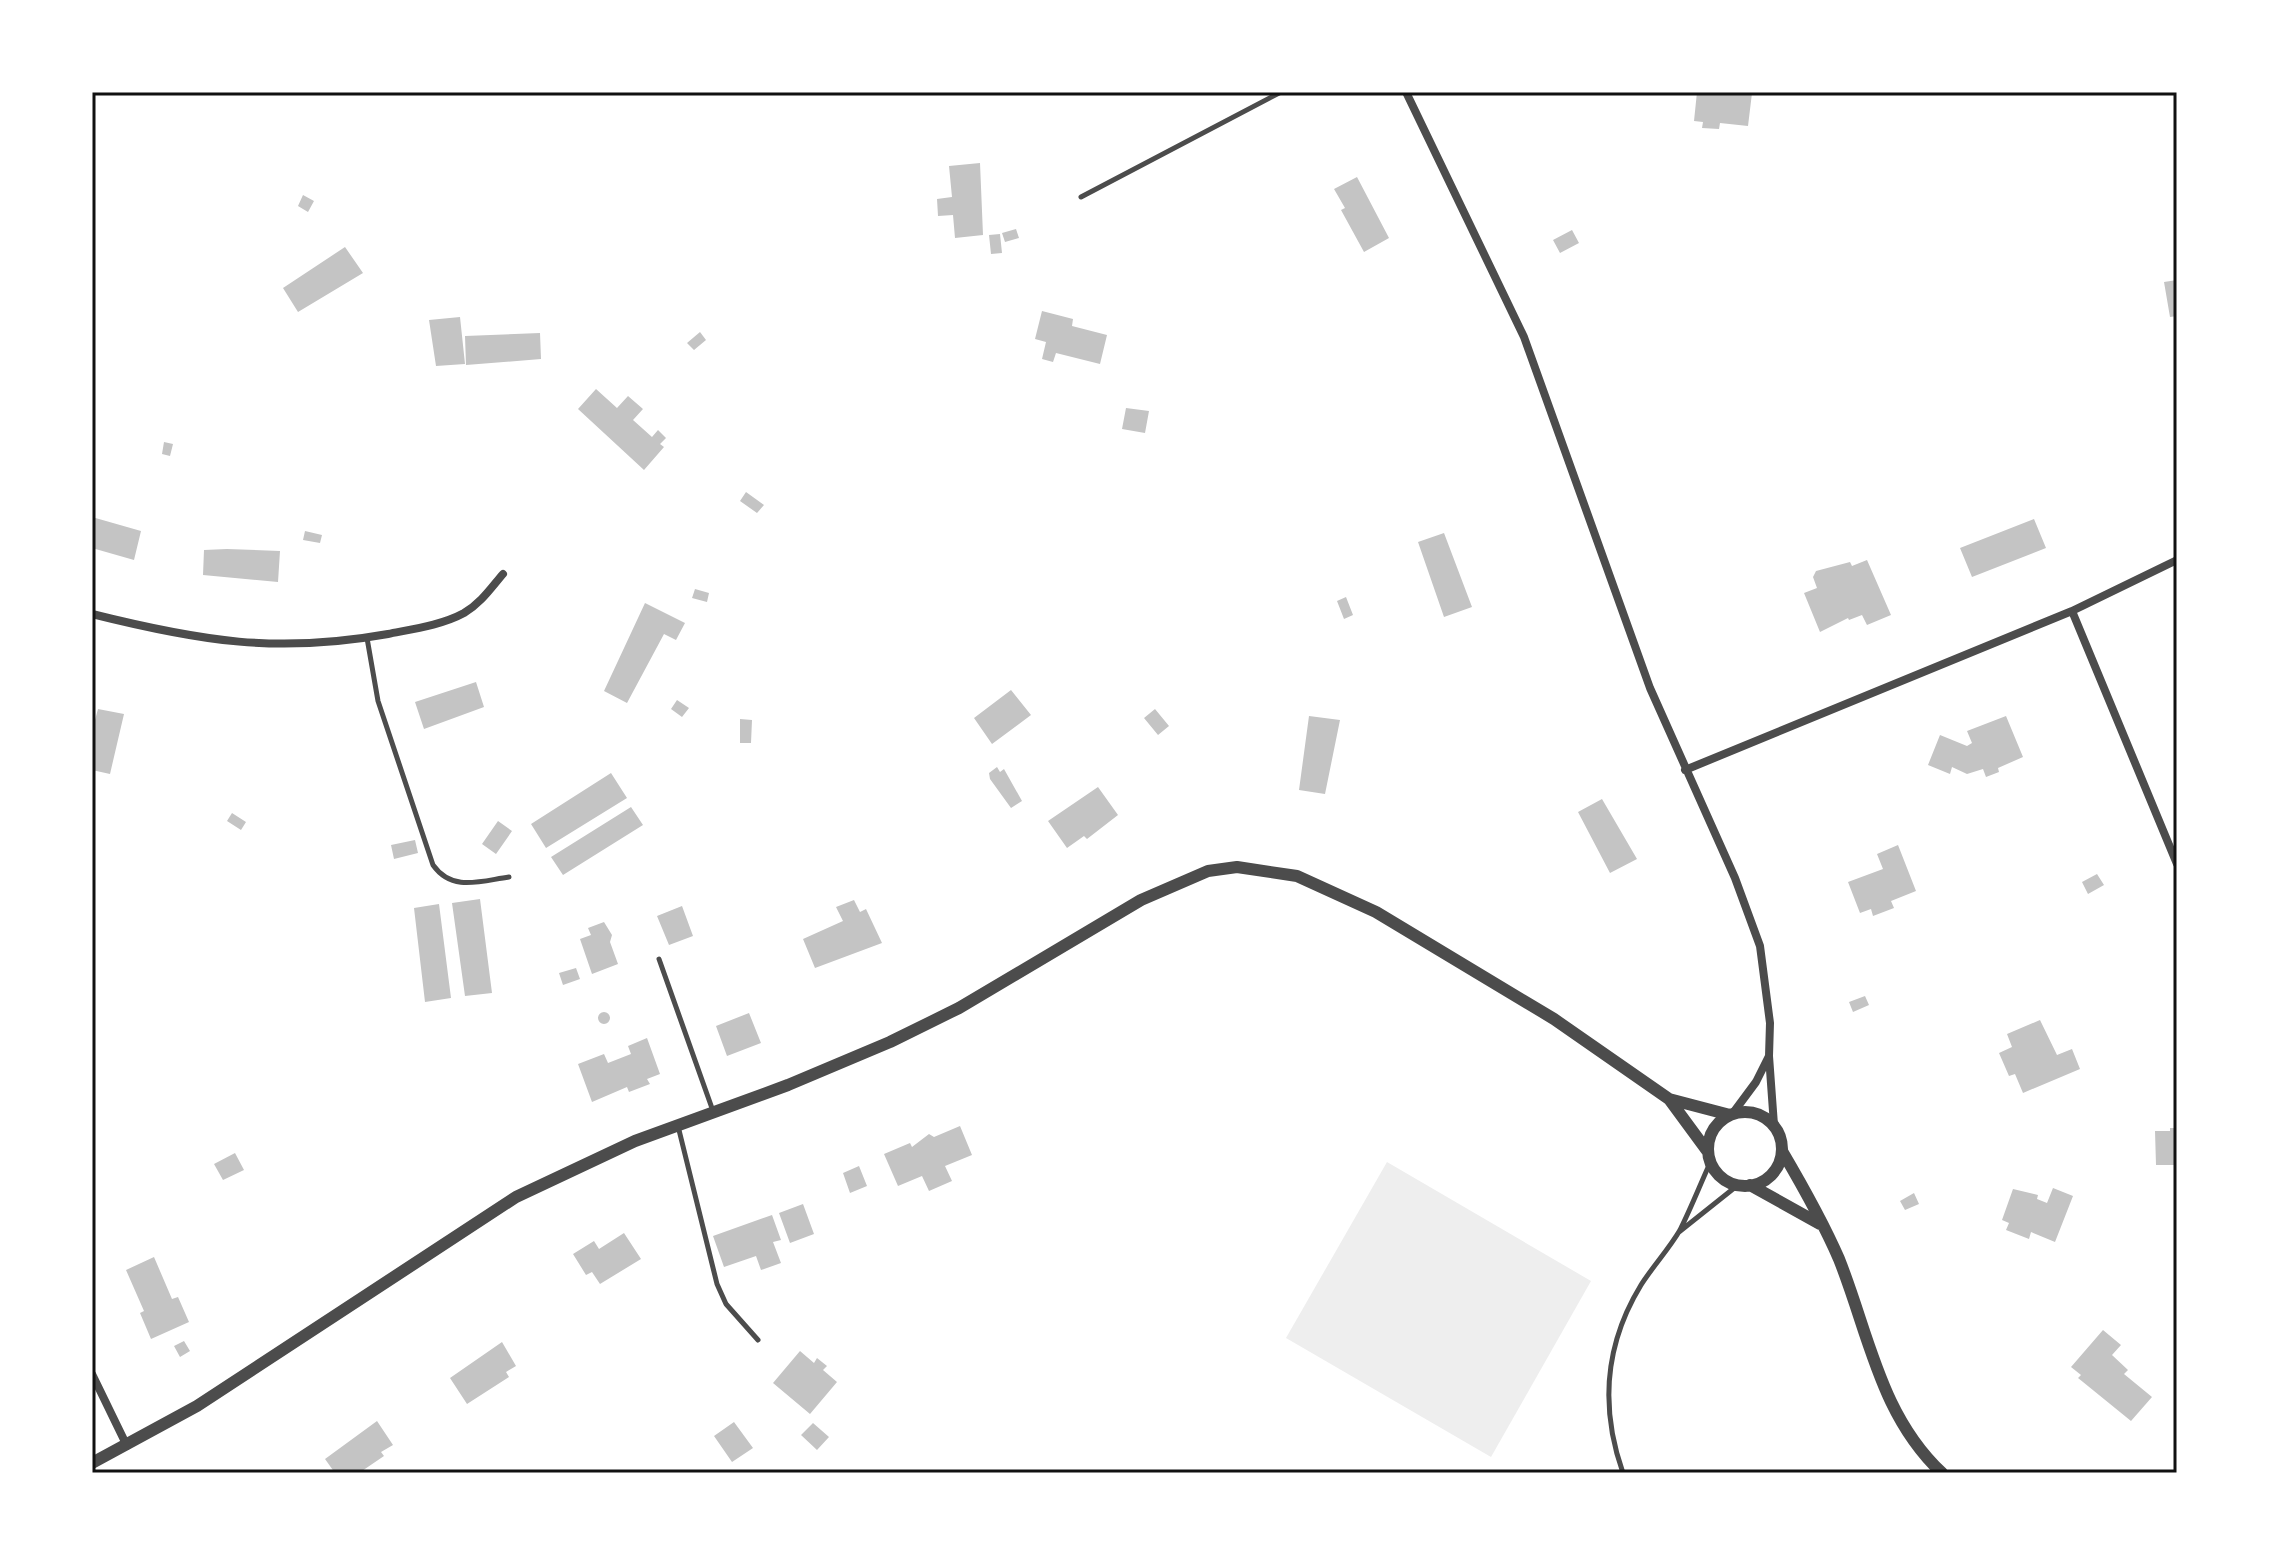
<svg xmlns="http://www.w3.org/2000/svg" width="2269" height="1565" viewBox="0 0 2269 1565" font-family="Helvetica,sans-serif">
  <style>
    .green { fill: #eee }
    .building { fill: #c4c4c4 }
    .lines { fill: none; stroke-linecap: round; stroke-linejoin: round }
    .service { stroke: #4c4c4c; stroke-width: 5 }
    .minor { stroke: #4c4c4c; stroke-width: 8 }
    .tertiary { stroke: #4c4c4c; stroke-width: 12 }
    .neatline { fill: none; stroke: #111; stroke-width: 3 }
  </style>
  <rect width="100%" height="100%" fill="#fff"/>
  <!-- green -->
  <path class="green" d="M1387,1162L1591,1281L1491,1457L1286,1338Z"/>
  <!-- building -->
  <path class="building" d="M1697,92L1752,93L1748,126L1720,123L1719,129L1702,128L1703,122L1694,121Z
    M980,163L983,235L955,238L953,215L938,216L937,199L952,197L949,166Z
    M1357,177L1389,238L1364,252L1341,210L1345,208L1334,189Z
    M303,195L314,201L308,212L298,206Z
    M1016,229L1019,238L1005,242L1002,233Z
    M1572,230L1579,243L1560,253L1553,240Z
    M1000,234L1002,253L991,254L989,235Z
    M345,247L363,273L298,312L283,288Z
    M2177,280V316L2170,317L2164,282Z
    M1042,311L1073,319L1072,326L1107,335L1100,364L1056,353L1053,362L1042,359L1046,342L1035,339Z
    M460,317L465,364L436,366L429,320Z
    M700,332L706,340L694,350L687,343Z
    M540,333L541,359L466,365L465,336Z
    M596,389L617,408L628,396L643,409L633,420L652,437L658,430L666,438L660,444L664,447L644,470L578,409Z
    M1126,408L1149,411L1145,433L1122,429Z
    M164,442L173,444L170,456L162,454Z
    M746,492L764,505L757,513L740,501Z
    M92,517L141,531L134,560L92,548Z
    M2034,519L2046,548L1972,577L1960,548Z
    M305,531L322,535L320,543L303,540Z
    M1444,533L1472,607L1444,617L1418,542Z
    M227,549L280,551L278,582L203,575L204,550Z
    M1867,560L1891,615L1867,625L1862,615L1849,620L1848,618L1820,632L1804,593L1817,588L1813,577L1816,571L1850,562L1852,566Z
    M695,589L709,593L707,602L692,598Z
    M1346,597L1353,615L1344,619L1337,601Z
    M645,603L685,623L676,640L664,634L627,703L604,691Z
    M476,682L484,707L424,729L415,702Z
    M1011,690L1031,715L992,744L974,718Z
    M677,700L689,708L682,717L671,709Z
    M98,709L124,714L110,774L92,770V731Z
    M1155,709L1169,726L1158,735L1144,718Z
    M1309,716L1340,720L1325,794L1299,790Z
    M2006,716L2023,757L1998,768L1999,772L1986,777L1983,769L1967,774L1952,767L1950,774L1928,765L1940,735L1967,746L1972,743L1967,731Z
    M740,719L752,720L751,743H740Z
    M997,767L1000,772L1004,769L1022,801L1011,808L990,779L989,773Z
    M611,773L627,798L546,848L531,824Z
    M1098,787L1118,815L1087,839L1084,836L1067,848L1048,821Z
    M1602,799L1637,859L1610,873L1578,812Z
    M631,807L643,825L563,875L551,857Z
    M232,813L246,822L241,830L227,821Z
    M498,821L512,831L496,854L482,844Z
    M415,840L418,853L394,859L391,845Z
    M1898,845L1916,891L1891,901L1894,908L1873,916L1871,909L1860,913L1848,882L1883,869L1877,854Z
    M2097,874L2104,885L2088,894L2082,882Z
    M480,899L492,993L465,996L452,903Z
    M854,900L860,912L866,909L882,943L815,968L803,939L843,921L836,907Z
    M439,904L451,998L425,1002L414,908Z
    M682,906L693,936L669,945L657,916Z
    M604,922L612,935L610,942L618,964L592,974L580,939L591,935L588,928Z
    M576,968L580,979L563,985L559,973Z
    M1865,996L1869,1005L1853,1012L1849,1002Z
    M598 1018a6 6 0 1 1 12 0a6 6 0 1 1-12 0Z
    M749,1013L761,1043L727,1056L716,1026Z
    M2040,1020L2057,1055L2072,1049L2080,1069L2023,1093L2015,1074L2009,1076L1999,1053L2012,1047L2007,1034Z
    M647,1038L660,1074L647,1079L650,1084L629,1092L627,1087L592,1102L578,1064L604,1054L608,1063L631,1054L628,1046Z
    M960,1126L972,1155L945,1166L952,1181L929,1191L922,1176L898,1186L884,1154L910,1143L912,1147L929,1134L934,1137Z
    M2170,1128H2177V1165H2156L2155,1131H2170Z
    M235,1153L244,1170L223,1180L214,1164Z
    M859,1166L867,1186L850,1193L843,1173Z
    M2053,1188L2073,1196L2055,1242L2031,1232L2029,1239L2006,1230L2009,1223L2002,1220L2013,1189L2038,1195L2037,1199L2047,1203Z
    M1914,1193L1919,1204L1905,1210L1900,1201Z
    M803,1204L814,1234L790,1243L779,1213Z
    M772,1215L781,1240L773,1242L781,1263L761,1270L756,1256L724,1267L713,1236Z
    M624,1233L641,1259L600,1284L592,1272L586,1275L573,1254L594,1241L599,1249Z
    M154,1257L172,1299L178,1297L189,1322L151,1339L140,1313L144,1311L126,1270Z
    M2103,1330L2121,1345L2112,1355L2128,1370L2124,1374L2152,1397L2131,1421L2083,1382L2078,1378L2081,1375L2071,1367Z
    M184,1341L190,1351L180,1357L174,1346Z
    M502,1342L516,1366L506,1372L509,1377L467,1404L450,1378Z
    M800,1351L814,1363L817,1358L827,1366L823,1370L837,1382L810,1414L773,1383Z
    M377,1421L393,1445L381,1452L384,1456L359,1473H335L325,1459Z
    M734,1422L753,1448L732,1462L714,1436Z
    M813,1423L829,1437L817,1450L801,1435Z"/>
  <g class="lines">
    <!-- service -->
    <path class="service" d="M1081,197L1281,92
      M367,638L378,701L433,865C452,892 480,881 509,877
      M659,959L713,1111
      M678,1126L717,1284L726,1304L758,1340
      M1679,1232L1738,1185
      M1623,1473C1600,1408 1605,1344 1641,1285C1653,1266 1669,1249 1680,1230C1691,1208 1700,1185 1710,1163"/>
    <!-- minor -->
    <path class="minor" d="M1406,92L1524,337L1650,688L1735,878L1760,946L1770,1023L1769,1056
      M2072,611L2177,864
      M92,614C200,641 277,654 388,634C413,629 442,625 464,613C481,603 491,588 503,574
      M1685,770L2072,611L2177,560
      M1733,1113L1756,1082L1769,1056L1774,1125
      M92,1374L127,1446"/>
    <!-- tertiary -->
    <path class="tertiary" d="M1669,1099L1730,1115
      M1708 1149a37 37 0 1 1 74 0a37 37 0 1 1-74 0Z
      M1782,1151C1802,1185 1823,1222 1839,1259C1869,1334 1880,1415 1942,1473
      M1750,1185L1820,1224
      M92,1463L197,1406L516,1197L635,1141L788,1085L890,1042L959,1008L1141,900L1208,871L1237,867L1297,876L1376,912L1554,1019L1669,1099L1708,1152"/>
  </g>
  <!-- border -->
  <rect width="2269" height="1565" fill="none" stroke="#ffffff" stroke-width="188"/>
  <rect x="94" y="94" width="2081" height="1377" class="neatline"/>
</svg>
